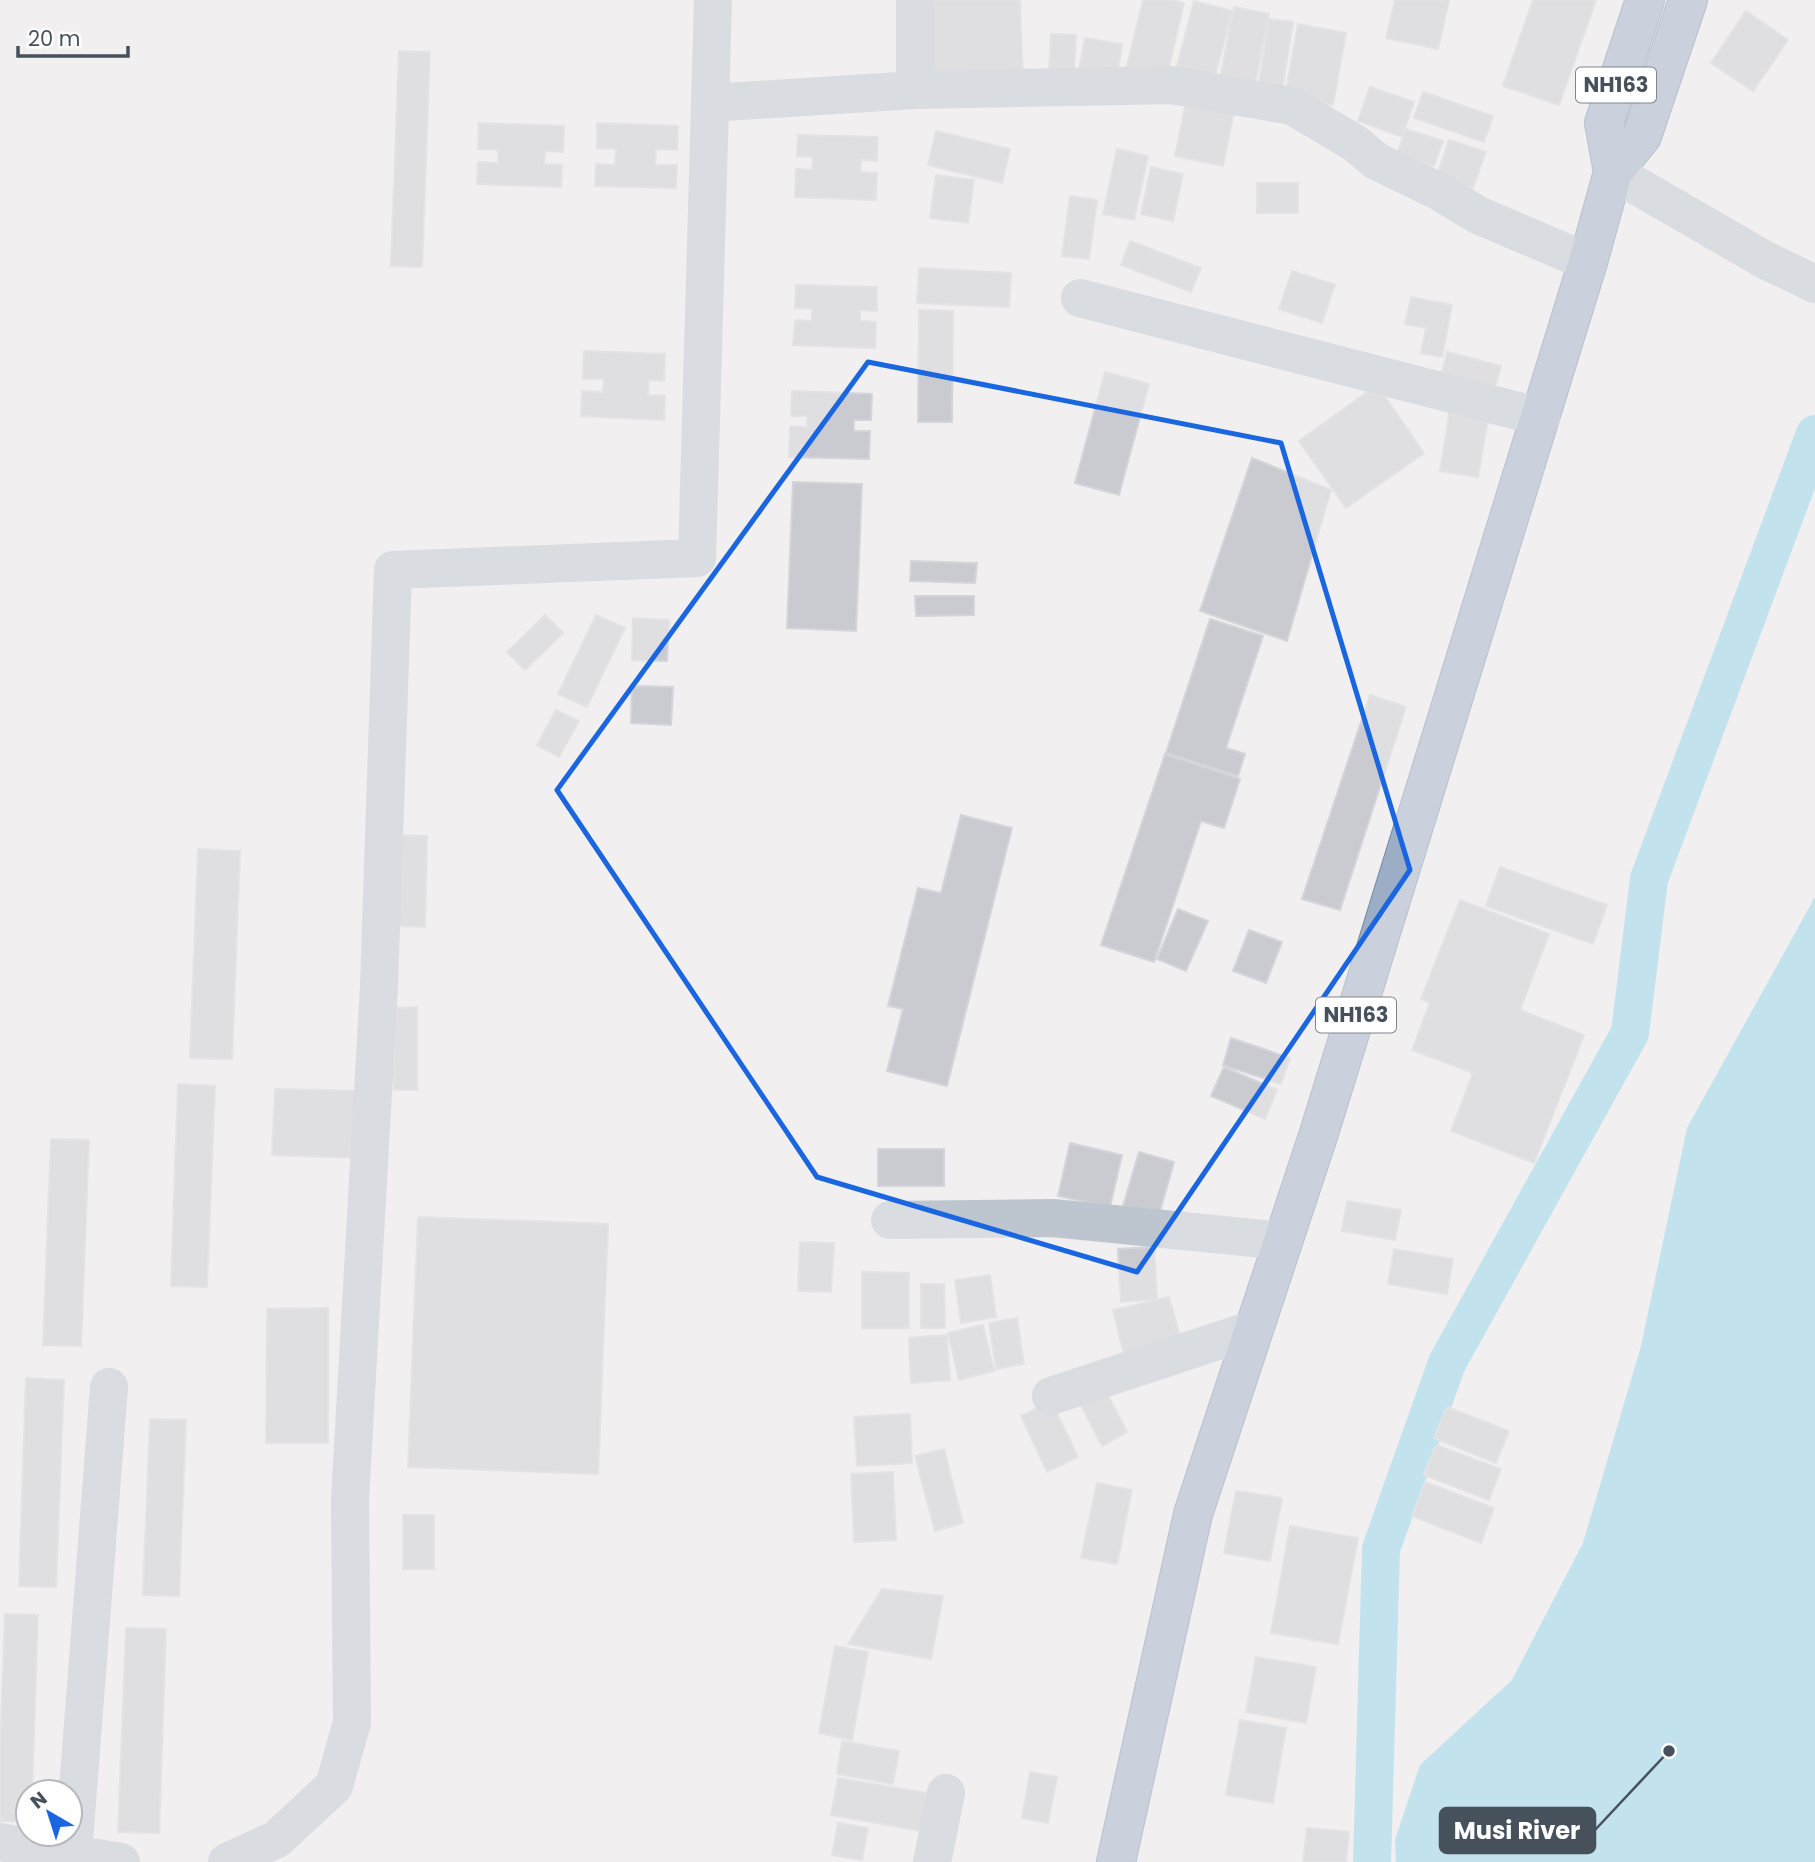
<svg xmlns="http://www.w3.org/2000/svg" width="1815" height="1862" viewBox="0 0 1815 1862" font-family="Poppins,sans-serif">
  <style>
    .water { fill: #8bd2eb }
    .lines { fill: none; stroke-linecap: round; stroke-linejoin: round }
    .canal { stroke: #8bd2eb; stroke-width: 38 }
    .building { fill: #c9cbd1; stroke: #d3d5da; stroke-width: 2 }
    .trunk-casing { stroke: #7289a9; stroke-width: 40 }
    .minor { stroke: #bdc5ce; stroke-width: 38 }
    .trunk { stroke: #9baec6; stroke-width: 38 }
    .marked { fill: none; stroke: #1a66e0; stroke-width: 5; stroke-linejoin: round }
    .labels { text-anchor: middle; stroke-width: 5; stroke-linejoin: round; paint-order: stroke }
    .shield { fill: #fff; stroke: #7e858d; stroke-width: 2 }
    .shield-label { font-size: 21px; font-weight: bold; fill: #47515c }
    .leader { fill: none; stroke: #47515c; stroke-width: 2.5 }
    .callout-dot { fill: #47515c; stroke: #fff; stroke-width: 2.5 }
    .callout { fill: #47515c; stroke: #47515c; stroke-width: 2.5 }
    .callout-label { font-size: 24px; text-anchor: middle; font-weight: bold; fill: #fff }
  </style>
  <rect width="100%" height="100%" fill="#f1efef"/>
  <!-- water -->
  <path class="water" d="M1815,897V1862H1396L1395,1840L1420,1765L1512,1680L1583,1543L1641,1346L1687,1128Z"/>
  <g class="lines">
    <!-- canal -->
    <path class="canal" d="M1372,1862L1381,1549L1447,1363L1630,1033L1649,879L1815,434"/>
  </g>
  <!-- building -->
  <path class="building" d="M920,0H1020L1023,79L923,83Z
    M1143,0H1172L1184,3L1166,80L1126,70Z
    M1395,0H1449L1438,49L1386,38Z
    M1533,0H1596L1559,105L1503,86Z
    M1194,1L1232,11L1212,88L1174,78Z
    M1234,7L1269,14L1253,94L1218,87Z
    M1746,11L1788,40L1753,91L1711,63Z
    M1269,19L1293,22L1281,98L1257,95Z
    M1298,24L1346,33L1333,105L1285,96Z
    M1051,34L1076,35L1074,75L1049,73Z
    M1085,38L1122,44L1117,76L1079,70Z
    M399,51L430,52L422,267L391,266Z
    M1370,87L1414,102L1402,137L1358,121Z
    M1188,92L1236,102L1223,166L1175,156Z
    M1423,92L1493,116L1484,142L1414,118Z
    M479,123L564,126L563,152L545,151L544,164L562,165L561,187L477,184L478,162L498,163V150L478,149Z
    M597,123L678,126L677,150L656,149L655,165H677L676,188L595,186L596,164L615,165L616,149L597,148Z
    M1406,129L1443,141L1434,166L1397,154Z
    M936,131L1010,149L1002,183L928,165Z
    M798,135L878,137L877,161L861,160L860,172L877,173L876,200L795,197L796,169L812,170L813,157L797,156Z
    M1449,140L1486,152L1473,188L1437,175Z
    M1117,149L1148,156L1134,220L1103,214Z
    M1151,167L1183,174L1173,221L1141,214Z
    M936,175L974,180L968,223L930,218Z
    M1257,183H1298V213H1257Z
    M1070,196L1097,200L1089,259L1062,256Z
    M1130,241L1201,268L1191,292L1121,265Z
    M919,268L1011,273L1009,307L917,303Z
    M1292,271L1335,285L1322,323L1279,309Z
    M796,285L877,287V311L860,310V321L876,322L875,348L793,345L795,320L812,321V309L795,308Z
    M1411,297L1452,305L1442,357L1421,353L1426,328L1405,324Z
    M919,310L953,311L952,422H918Z
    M584,351L665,354L664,381L649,380L648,395L665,396L664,420L581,416L582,391L603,392L604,379H583Z
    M1447,352L1501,366L1492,399L1439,385Z
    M1105,372L1149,384L1119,495L1075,483Z
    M1377,385L1424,453L1346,508L1299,441Z
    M792,391L872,394L871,420H854V431H870L869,459L789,457L790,426L807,427V416H791Z
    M1449,414L1488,419L1478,477L1440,471Z
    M1252,458L1331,490L1287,641L1200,611Z
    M793,482L862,484L856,631L787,628Z
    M911,561L977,563L975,583L910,581Z
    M915,596H974V615L916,616Z
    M545,615L563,633L525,670L507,652Z
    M596,615L625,628L587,707L558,694Z
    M633,618L669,620L667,661L632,660Z
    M1210,619L1263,636L1226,748L1245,754L1238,776L1166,753Z
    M632,686L673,687L671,725L631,723Z
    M1370,695L1406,707L1340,910L1302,899Z
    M556,710L579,721L559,757L537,745Z
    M1165,754L1240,779L1224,828L1201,821L1154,962L1101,945Z
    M961,815L1012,828L947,1086L887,1071L903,1009L888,1006L918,888L941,893Z
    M401,835L427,836L425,927L398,926Z
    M198,849L240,851L232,1059L190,1058Z
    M1500,867L1607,905L1593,944L1486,906Z
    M1460,900L1549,934L1520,1010L1584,1035L1534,1163L1451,1131L1473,1073L1412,1050L1430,1003L1421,999Z
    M1178,909L1208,921L1186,971L1157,959Z
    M1249,930L1282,942L1266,983L1233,971Z
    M417,1007V1090H394V1008Z
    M1231,1038L1290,1058L1281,1084L1223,1065Z
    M1224,1067L1277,1090L1265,1119L1211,1096Z
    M178,1084L215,1086L207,1287L171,1286Z
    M275,1089L361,1091L358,1158L272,1155Z
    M51,1139L89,1140L81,1346L43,1345Z
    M1070,1143L1122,1155L1110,1207L1058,1196Z
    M878,1149H944V1186H878Z
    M1139,1152L1174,1162L1159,1215L1123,1206Z
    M1347,1201L1401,1210L1395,1240L1342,1231Z
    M418,1217L608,1224L598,1474L408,1467Z
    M800,1242L834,1243L831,1292L798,1291Z
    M1154,1247L1157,1299L1121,1302L1118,1249Z
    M1394,1249L1453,1259L1447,1294L1388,1284Z
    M862,1272L909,1273V1328H862Z
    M990,1275L996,1317L961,1323L955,1280Z
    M921,1284H944L945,1328H921Z
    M1169,1297L1181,1340L1124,1355L1113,1310Z
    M328,1308V1443H266L267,1309Z
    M1017,1318L1024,1364L996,1369L989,1323Z
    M983,1325L994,1371L959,1380L948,1333Z
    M947,1335L950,1380L911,1383L909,1338Z
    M26,1378L64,1380L56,1587L19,1586Z
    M1100,1380L1127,1432L1102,1446L1075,1394Z
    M1051,1401L1078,1457L1047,1472L1021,1416Z
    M1447,1407L1509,1431L1496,1463L1434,1438Z
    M910,1414L912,1463L857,1466L854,1417Z
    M150,1419L186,1420L179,1596L143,1595Z
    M1436,1445L1501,1469L1489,1500L1424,1475Z
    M944,1449L963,1523L935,1531L915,1456Z
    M893,1472L896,1540L854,1542L851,1474Z
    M1425,1482L1494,1508L1481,1543L1412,1516Z
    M1097,1483L1132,1490L1117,1564L1081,1558Z
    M1236,1491L1282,1498L1270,1561L1224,1553Z
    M403,1515H434V1569H403Z
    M1290,1526L1358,1538L1338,1644L1271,1633Z
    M882,1589L943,1596L931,1659L848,1644Z
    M5,1614L38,1615L32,1792H28V1822L0,1821V1750Z
    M126,1628L166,1629L159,1833L118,1832Z
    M835,1646L868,1652L852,1740L819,1733Z
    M1256,1657L1316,1667L1306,1723L1246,1712Z
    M1240,1720L1286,1728L1273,1803L1226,1795Z
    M842,1741L899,1751L893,1784L837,1774Z
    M1030,1772L1057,1777L1048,1823L1022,1818Z
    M838,1778L934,1794L927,1832L831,1815Z
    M838,1823L868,1828L862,1860L832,1855Z
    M1307,1828L1349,1832L1346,1862H1303Z"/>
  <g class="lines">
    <!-- trunk casing -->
    <g class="trunk-casing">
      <path id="trunk" d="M1613,172L1604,123L1645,0
        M1116,1862L1193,1514L1319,1133L1588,262L1613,172L1642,136L1688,0"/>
    </g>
    <!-- minor -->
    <path class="minor" d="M915,0V90
      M710,103L915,90L1171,85L1292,106L1356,144L1376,161L1440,192L1478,215L1588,262
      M1613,172L1765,260L1815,284
      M1080,298L1541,417
      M890,1220L1053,1218L1283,1241
      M1051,1396L1254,1329
      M0,1842L121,1862
      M73,1854L109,1387
      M227,1862L277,1839L334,1786L352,1722L350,1500L379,986L393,570L697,558L713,0
      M932,1862L946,1793"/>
    <!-- trunk -->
    <use href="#trunk" class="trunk"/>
  </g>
  <!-- marked area -->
  <path d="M0 0H1815V1862H0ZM868,362L1281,443L1410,870L1137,1272L817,1177L557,790Z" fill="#f1efef" fill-opacity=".55" fill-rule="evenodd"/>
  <path class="marked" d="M868,362L1281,443L1410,870L1137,1272L817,1177L557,790Z"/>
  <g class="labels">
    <!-- shield labels -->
    <g class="shield">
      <rect x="1576" y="67.5" width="80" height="35" rx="5"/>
      <rect x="1316" y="997.5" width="80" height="35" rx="5"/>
    </g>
    <g class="shield-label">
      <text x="1616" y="92">NH163</text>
      <text x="1356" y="1022">NH163</text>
    </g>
  </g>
  <!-- callouts -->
  <path class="leader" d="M1669 1751L1595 1830"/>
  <circle class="callout-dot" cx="1669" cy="1751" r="7"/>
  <rect class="callout" x="1440" y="1808" width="155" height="45" rx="7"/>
  <g class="callout-label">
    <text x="1517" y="1839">Musi River</text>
  </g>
  <!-- north arrow -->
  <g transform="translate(49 1813) rotate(321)"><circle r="33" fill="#ffffff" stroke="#b5b9be" stroke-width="2"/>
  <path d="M0-5L12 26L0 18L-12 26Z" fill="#1a66e0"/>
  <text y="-10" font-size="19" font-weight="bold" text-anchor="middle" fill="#47515c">N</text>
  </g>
  <!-- scale -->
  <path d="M18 46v10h110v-10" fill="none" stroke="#47515c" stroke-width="3.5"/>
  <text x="28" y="46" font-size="21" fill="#47515c" stroke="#ffffff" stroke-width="5" paint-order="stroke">20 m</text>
</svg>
